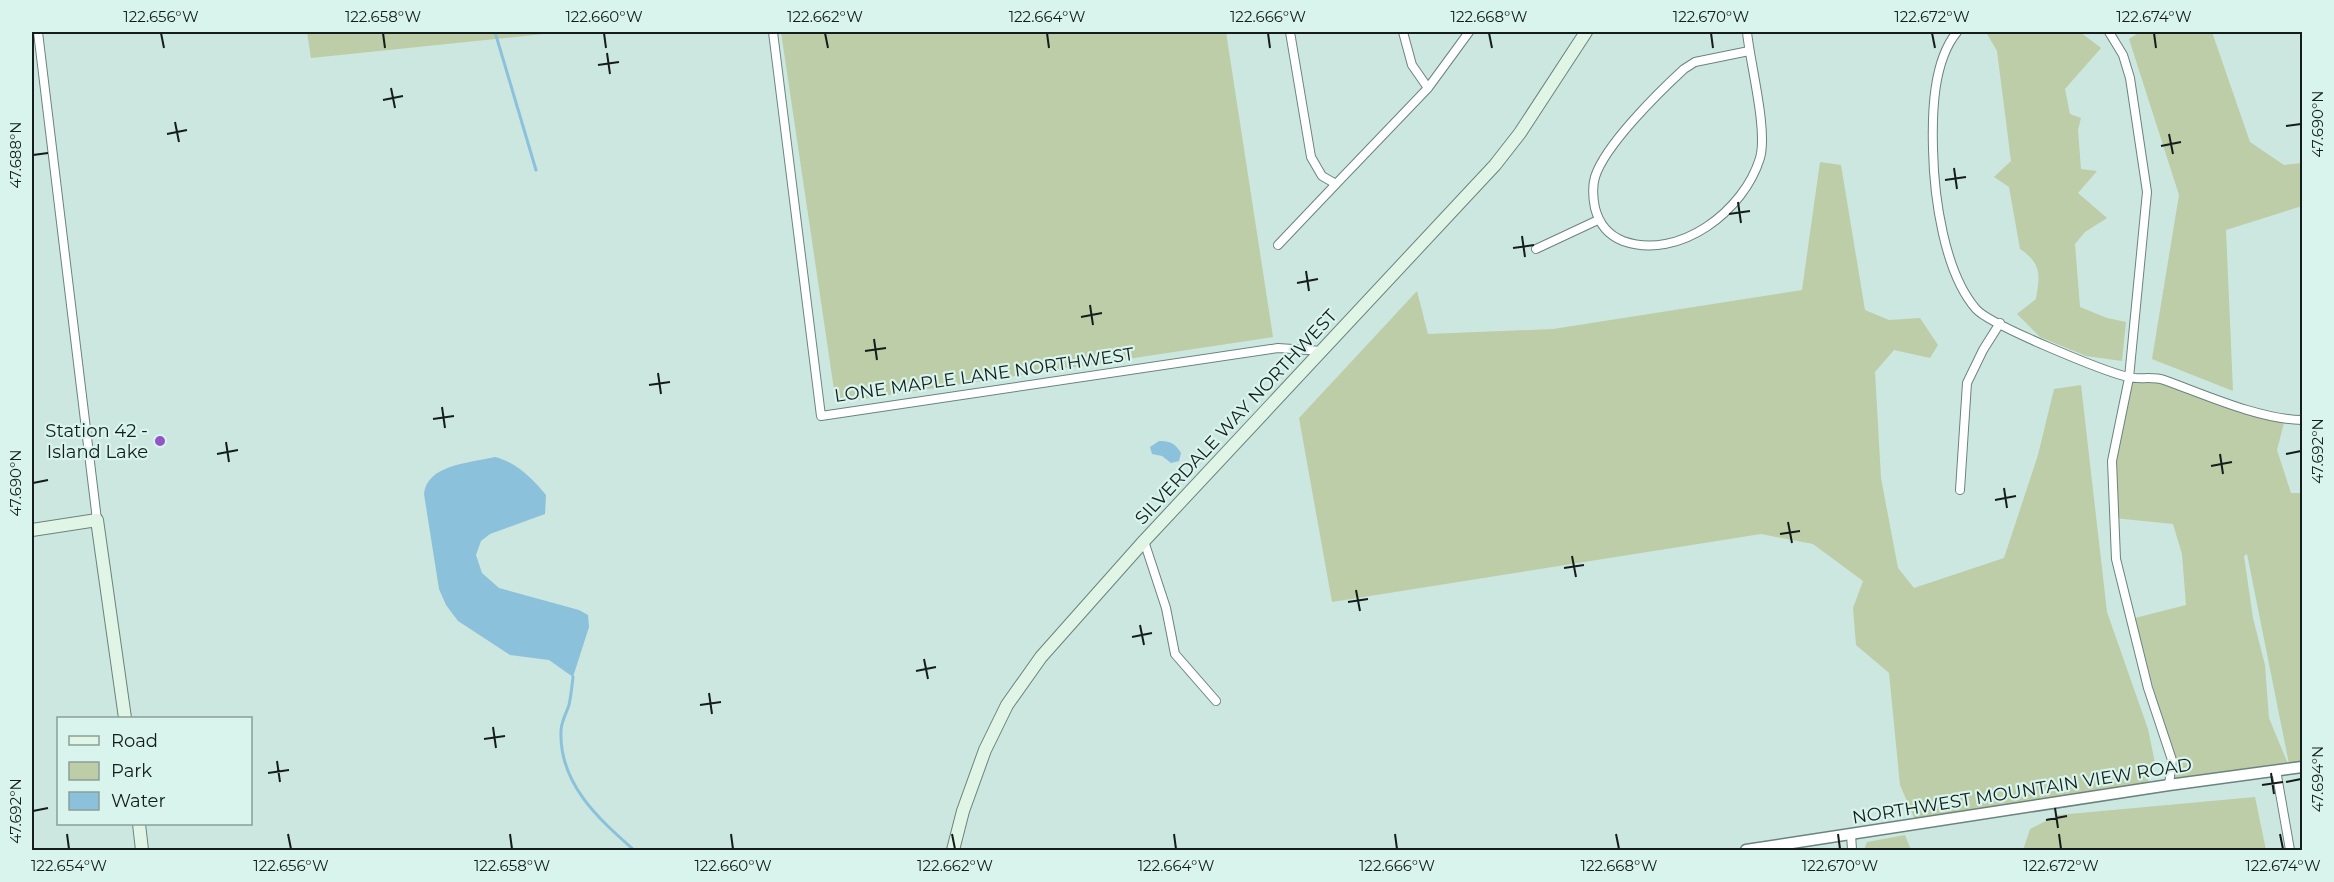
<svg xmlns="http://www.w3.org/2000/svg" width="2334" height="882" viewBox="0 0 2334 882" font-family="Montserrat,sans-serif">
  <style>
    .green { fill: #bccda7; fill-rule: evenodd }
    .water { fill: #8cc1db }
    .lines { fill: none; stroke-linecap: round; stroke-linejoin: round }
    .stream { stroke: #8cc1db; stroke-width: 3 }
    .minor-casing { stroke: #6b837d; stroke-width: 10 }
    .tertiary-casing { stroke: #6b837d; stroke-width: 13 }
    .secondary-casing { stroke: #6b837d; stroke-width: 14 }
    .minor { stroke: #fff; stroke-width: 8 }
    .tertiary { stroke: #fff; stroke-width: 10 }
    .secondary { stroke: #e1f5e7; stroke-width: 12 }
    .ticks { fill: none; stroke: #141d1b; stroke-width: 2 }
    .poi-dot { fill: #9354ca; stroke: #d9f4ed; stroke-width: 2 }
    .labels { text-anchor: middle; stroke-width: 4.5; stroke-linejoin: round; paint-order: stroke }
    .street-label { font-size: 18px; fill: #141d1b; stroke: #d9f4ed }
    .poi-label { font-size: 18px; fill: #141d1b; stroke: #d9f4ed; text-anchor: end }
    .neatline { fill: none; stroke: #141d1b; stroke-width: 2 }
    .ticks-label { font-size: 15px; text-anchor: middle; fill: #141d1b }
  </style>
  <rect width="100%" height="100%" fill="#cce7e0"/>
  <!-- green -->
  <path class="green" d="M307,32H564L311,58Z
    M781,32H1226L1273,337L836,403Z
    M1986,32H2080L2101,48L2065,89L2070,114L2081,118L2078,130L2081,169L2097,171L2078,193L2107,218L2085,232L2075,244L2080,307L2107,318L2126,322L2122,361L2086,356L2040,337L2017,314L2036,299C2040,275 2042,264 2020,249L2009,187L1994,177L2011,161L1997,51Z
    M2140,32H2212L2250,142L2284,165L2302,163V206L2226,230L2233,391L2152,359L2179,195L2129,39Z
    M1820,162L1841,165L1865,310L1889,320L1920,318L1938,345L1930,358L1894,350L1875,372L1881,478L1898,568L1914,588L2004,558L2038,455L2054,389L2081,385L2107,612L2148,729L2155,763L2145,789L1916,822L1900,785L1889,673L1856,645L1853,608L1863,581L1813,544L1761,534L1332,602L1299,418L1417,291L1428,334L1553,329L1802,290Z
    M2129,378L2161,379L2285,419L2277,450L2291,493H2302V767L2169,785L2172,760L2135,618L2186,605L2182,554L2173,524L2114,518L2112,461ZM2247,554L2289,764H2288L2269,718L2265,665L2253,618L2244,556Z
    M2255,797L2266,850H2023L2030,829L2058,815Z
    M1905,835L1911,850H1864L1867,842Z"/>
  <!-- water -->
  <path class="water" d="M1159,441C1170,441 1175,443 1181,453L1179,461L1171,463L1162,456L1152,454L1150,447Z
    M495,457C516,462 533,479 546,495L545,514L490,534L481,541L476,555L482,573L499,588L579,610L588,615L589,627L573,677L549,660L510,655L458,621L446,605L439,589L424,494C427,464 471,463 495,457Z"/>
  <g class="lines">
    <!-- stream -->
    <path class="stream" d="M495,32L536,170
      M573,677C572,686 571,696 569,705C566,714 561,722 561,731C559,784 599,819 634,850"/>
    <!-- minor casing -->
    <g class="minor-casing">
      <path id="minor" d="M38,32L97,520
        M773,32L821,416L1278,348L1322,351
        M1290,32L1311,157L1322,176L1336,184L1428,88L1469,32
        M1403,32L1412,65L1428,88
        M1747,32C1750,63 1768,130 1760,158C1744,211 1679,261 1623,241C1608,235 1599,224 1595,208C1593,198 1592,187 1595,177C1605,145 1659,92 1684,69L1695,62L1749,51
        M1957,32C1933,61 1932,113 1933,149C1934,197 1944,272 1976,309C1990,325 2103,371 2128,377C2139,380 2153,376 2164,380C2206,395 2258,419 2302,420
        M2109,32L2123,55L2130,78L2147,192L2129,378L2112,461L2116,559L2148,688L2172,760L2169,785
        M1278,245L1336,184
        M1536,249L1598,220
        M1960,490L1967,383L1983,350L2000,323
        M1144,541L1166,608L1175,654L1216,701
        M2276,770L2290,850
        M1851,834L1852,850"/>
    </g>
    <!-- tertiary casing -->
    <g class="tertiary-casing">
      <path id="tertiary" d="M1746,850L2169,785L2302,767"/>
    </g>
    <!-- secondary casing -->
    <g class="secondary-casing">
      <path id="secondary" d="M32,530L97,520L125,718
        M139,824L142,850
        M953,850L963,811L985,750L1007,705L1041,657L1144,541L1495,165L1520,133L1586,32"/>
    </g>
    <!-- minor -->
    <use href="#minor" class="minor"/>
    <!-- tertiary -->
    <use href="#tertiary" class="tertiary"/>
    <!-- secondary -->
    <use href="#secondary" class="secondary"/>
  </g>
  <!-- ticks -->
  <path class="ticks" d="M161,33L164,48M383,33L385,48M604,33L606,48M825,33L828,48M1047,33L1049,48M1268,33L1270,48M1489,33L1492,48M1711,33L1713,48M1932,33L1935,48M2154,33L2156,48M607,53L610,74M598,65L619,62M391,88L395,108M383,100L403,96M175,122L179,142M2286,126L2301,124M167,134L187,130M2169,134L2173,154M2161,146L2181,142M33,155L48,153M1954,168L1957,189M1945,180L1966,177M1738,202L1741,223M1729,214L1750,211M1522,236L1525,257M1513,248L1534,245M1306,271L1309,291M1297,283L1318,279M1090,305L1093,325M1081,317L1102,313M874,339L877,360M865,351L886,348M658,373L661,394M649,385L670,382M442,407L445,428M433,419L454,416M226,442L229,462M217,454L238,450M2220,454L2223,474M2286,454L2301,451M2211,466L2232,462M33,483L48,480M2004,488L2007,508M1995,500L2016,496M1788,522L1792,543M1780,534L1800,531M1572,556L1576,577M1564,568L1584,565M1356,590L1360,611M1348,602L1368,599M1140,625L1144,645M1132,637L1152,633M924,659L928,679M916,671L936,667M709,693L712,714M700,705L721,702M493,727L496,748M484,739L505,736M277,761L280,782M268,773L289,770M2271,773L2274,794M2286,782L2301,779M2262,785L2283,782M2055,808L2058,828M33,811L48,808M2046,820L2067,816M67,834L69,849M288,834L291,849M510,834L512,849M731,834L733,849M952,834L955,849M1174,834L1176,849M1395,834L1397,849M1616,834L1619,849M1838,834L1840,849M2059,834L2061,849M2280,834L2283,849"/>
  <!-- markers -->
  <circle class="poi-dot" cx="160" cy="441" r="6"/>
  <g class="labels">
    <!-- street labels -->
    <g class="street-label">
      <text transform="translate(984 375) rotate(-8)" y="6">LONE MAPLE LANE NORTHWEST</text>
      <text transform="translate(1236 417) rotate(-47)" y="6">SILVERDALE WAY NORTHWEST</text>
      <text transform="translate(2022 791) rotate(-9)" y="6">NORTHWEST MOUNTAIN VIEW ROAD</text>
    </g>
    <!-- poi labels -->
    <g class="poi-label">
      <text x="148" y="437">Station 42 -<tspan x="148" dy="21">Island Lake</tspan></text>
    </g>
  </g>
  <!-- border -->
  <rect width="2334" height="882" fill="none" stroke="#d9f4ed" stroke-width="66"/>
  <!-- legend -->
  <rect x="57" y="717" width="195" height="108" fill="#d9f4ed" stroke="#8a9e99" stroke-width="1.5"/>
  <rect x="69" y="736" width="30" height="9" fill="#e1f5e7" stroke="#8a9e99" stroke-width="1.5"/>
  <text x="111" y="747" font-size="18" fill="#141d1b">Road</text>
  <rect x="69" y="762" width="30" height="18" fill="#bccda7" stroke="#8a9e99" stroke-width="1.5"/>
  <text x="111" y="777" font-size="18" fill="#141d1b">Park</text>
  <rect x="69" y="792" width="30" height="18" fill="#8cc1db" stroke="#8a9e99" stroke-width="1.5"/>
  <text x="111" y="807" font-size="18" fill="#141d1b">Water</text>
  <rect x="33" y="33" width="2268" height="816" class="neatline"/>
  <g class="ticks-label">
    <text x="161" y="22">122.656°W</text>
    <text x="383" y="22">122.658°W</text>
    <text x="604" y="22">122.660°W</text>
    <text x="825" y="22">122.662°W</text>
    <text x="1047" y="22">122.664°W</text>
    <text x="1268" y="22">122.666°W</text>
    <text x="1489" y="22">122.668°W</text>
    <text x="1711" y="22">122.670°W</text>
    <text x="1932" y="22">122.672°W</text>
    <text x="2154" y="22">122.674°W</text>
    <text transform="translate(2318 124) rotate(-90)" y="5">47.690°N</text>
    <text transform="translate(16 155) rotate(-90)" y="5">47.688°N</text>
    <text transform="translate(2318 451) rotate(-90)" y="5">47.692°N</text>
    <text transform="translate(16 483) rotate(-90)" y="5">47.690°N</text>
    <text transform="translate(2318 779) rotate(-90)" y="5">47.694°N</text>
    <text transform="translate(16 811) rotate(-90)" y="5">47.692°N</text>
    <text x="69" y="871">122.654°W</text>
    <text x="291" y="871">122.656°W</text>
    <text x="512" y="871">122.658°W</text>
    <text x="733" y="871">122.660°W</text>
    <text x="955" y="871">122.662°W</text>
    <text x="1176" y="871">122.664°W</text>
    <text x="1397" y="871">122.666°W</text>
    <text x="1619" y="871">122.668°W</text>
    <text x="1840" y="871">122.670°W</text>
    <text x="2061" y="871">122.672°W</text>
    <text x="2283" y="871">122.674°W</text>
  </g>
</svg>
